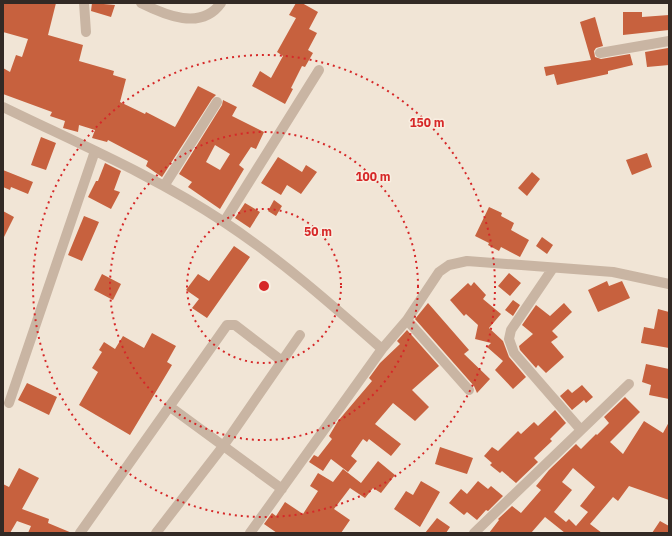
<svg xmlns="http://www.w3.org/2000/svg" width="672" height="536" viewBox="0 0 672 536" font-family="'IBM Plex Sans',sans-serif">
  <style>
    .building { fill: #c7613e; fill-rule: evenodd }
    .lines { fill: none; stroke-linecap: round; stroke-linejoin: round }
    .minor { stroke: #c9b5a3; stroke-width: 10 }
    .ring { fill: none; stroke: #d62828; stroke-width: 2; stroke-dasharray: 2 4 }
    .centre { fill: #d62828; stroke: #f9efe2; stroke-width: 2 }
    .ring-label { font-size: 12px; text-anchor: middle; font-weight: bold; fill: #d62828; stroke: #f9efe2; stroke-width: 3; stroke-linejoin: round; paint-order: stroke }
  </style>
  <rect width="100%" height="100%" fill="#f1e5d6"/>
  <!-- building -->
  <path class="building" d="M3,3H56L48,35L83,45L79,61L114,71L113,75L126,79L120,102L145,114L146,112L175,127L198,86L216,95L212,99L162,177L146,166L148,161L108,140L107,142L92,138L95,130L79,125L78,132L63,128L65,121L50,116L52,112L3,94V68L10,72L16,55L22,57L28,39L3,32Z
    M92,3L115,5L111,17L91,11Z
    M296,3H302L318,12L309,29L317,33L308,50L313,53L305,67L302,66L291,88L293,89L285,104L252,86L260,71L271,78L283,56L277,52L296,18L289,15Z
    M623,12H642V17L669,15V30L623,35Z
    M595,17L603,46L596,48L594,51L595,57L601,59L630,54L633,65L608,71V74L557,85L554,74L546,76L544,67L591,60L580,22Z
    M668,48L669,65L647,67L645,52Z
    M223,100L237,107L232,116L264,132L256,149L251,147L239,165L244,169L220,209L188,187L192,182L179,174L222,105ZM215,145L230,154L220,170L206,162Z
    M41,137L56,143L46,170L31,165Z
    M647,153L652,167L632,175L626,160Z
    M278,157L302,172L306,165L317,172L301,194L287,185L281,195L261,183Z
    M105,163L121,171L114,190L120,192L111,209L88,197L96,181H98Z
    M3,170L33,182L28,194L11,187L10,190L3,187Z
    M532,172L540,179L527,196L518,188Z
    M274,200L282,206L276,216L268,211Z
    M245,203L260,212L250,228L235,218Z
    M489,207L502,213L501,216L514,223L511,230L529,240L520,257L501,247L499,251L488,245L489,243L475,236Z
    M3,211L14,217L3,239Z
    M84,216L99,222L82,261L68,255Z
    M542,237L553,245L547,254L536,246Z
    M234,246L250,257L207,318L192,308L199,299L186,290L198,274L209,281Z
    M509,273L521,283L510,296L498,286Z
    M102,274L121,284L113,300L94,290Z
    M607,281L609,286L622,281L630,298L598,312L588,290Z
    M474,282L486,295L483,299L501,314L489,328L503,341L509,357L526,377L513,389L495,370L503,361L487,347L491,343L475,339L478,325L466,314L464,316L450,300L468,283L471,286Z
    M513,300L520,305L513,316L505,310Z
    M428,303L469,350L464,354L490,379L477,393L474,386L415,319Z
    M564,303L572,312L552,331L558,337L551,342L564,357L546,373L538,365L536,368L520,350L519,346L533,334L522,325L536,305L550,316Z
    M658,309L669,312V348L641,343L644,327L654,329Z
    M407,330L439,366L412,390L429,407L415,421L393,403L375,424L401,444L391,456L369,439L367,442L363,439L351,456L357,461L348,472L331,459L323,471L309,462L314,455L318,457L332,439L329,436L338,421L372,381L369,378L380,363L400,344L397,341Z
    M152,333L176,346L167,362L172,365L130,435L79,405L98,372L92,368L102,352L99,350L104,342L115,349L123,336L144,348Z
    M646,364L669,369V399L649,395L651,385L642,382Z
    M27,383L57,397L49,415L18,400Z
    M582,385L593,397L586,403L584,400L572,410L560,396L568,389L572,393Z
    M625,397L640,412L610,442L623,454L644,421L663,433L669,422V500L629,486L618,501L613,497L590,524L602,533H565L545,517L531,533H489L499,520L498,519L512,506L521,513L541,490L536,486L549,470L576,444L581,449L596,434L597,435L609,423L604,417ZM573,468L595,487L580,506L588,512L576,526L569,519L566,522L554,512L572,490L562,482Z
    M555,410L566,423L550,439L552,441L534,458L538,462L516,483L502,471L500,473L490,465L492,463L484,456L492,447L498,451L518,431L521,434L534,422L538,426Z
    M440,447L473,458L467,474L435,464Z
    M378,461L395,475L381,493L373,488L365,498L350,488L334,509L350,520L341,533H277L264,524L272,513L276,516L285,502L303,514L318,491L310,486L318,473L333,482L343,469L361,483Z
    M19,468L39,478L22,509L49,519L48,523L72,533H28L31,526L17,521L10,533H3V484L9,487Z
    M421,481L440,492L420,527L394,509L406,491L413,495Z
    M478,481L488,489L491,486L503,496L488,511L486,510L477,520L467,512L464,515L449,503L461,489L467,494Z
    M437,518L450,527L446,533H425Z
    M660,521L669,526V533H652Z"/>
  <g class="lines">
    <!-- minor -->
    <path class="minor" d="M84,3L86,32
      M141,3C165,15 201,31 221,3
      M600,53L669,41
      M3,107C77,143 155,176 224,222C280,259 331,304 382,349
      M164,186L217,102
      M224,222L319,70
      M553,268L511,330L509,339L514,353L581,430
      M407,320L469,390
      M282,361L300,335
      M9,403L95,151
      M169,406L282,489
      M80,533L227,325H235L282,361L224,445L156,533
      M250,533L382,349L407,320L439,272L449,265L467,261L613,272L669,284
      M474,533L629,384"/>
  </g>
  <!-- distance rings -->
  <g class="ring">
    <circle cx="264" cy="286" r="77"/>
    <circle cx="264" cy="286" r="154"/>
    <circle cx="264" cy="286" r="231"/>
  </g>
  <circle cx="264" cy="286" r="6" class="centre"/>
  <g class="ring-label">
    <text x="427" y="127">150 m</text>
    <text x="373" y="181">100 m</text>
    <text x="318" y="236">50 m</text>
  </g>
  <!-- border -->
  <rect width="672" height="536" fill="none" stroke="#332a25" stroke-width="8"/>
</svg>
